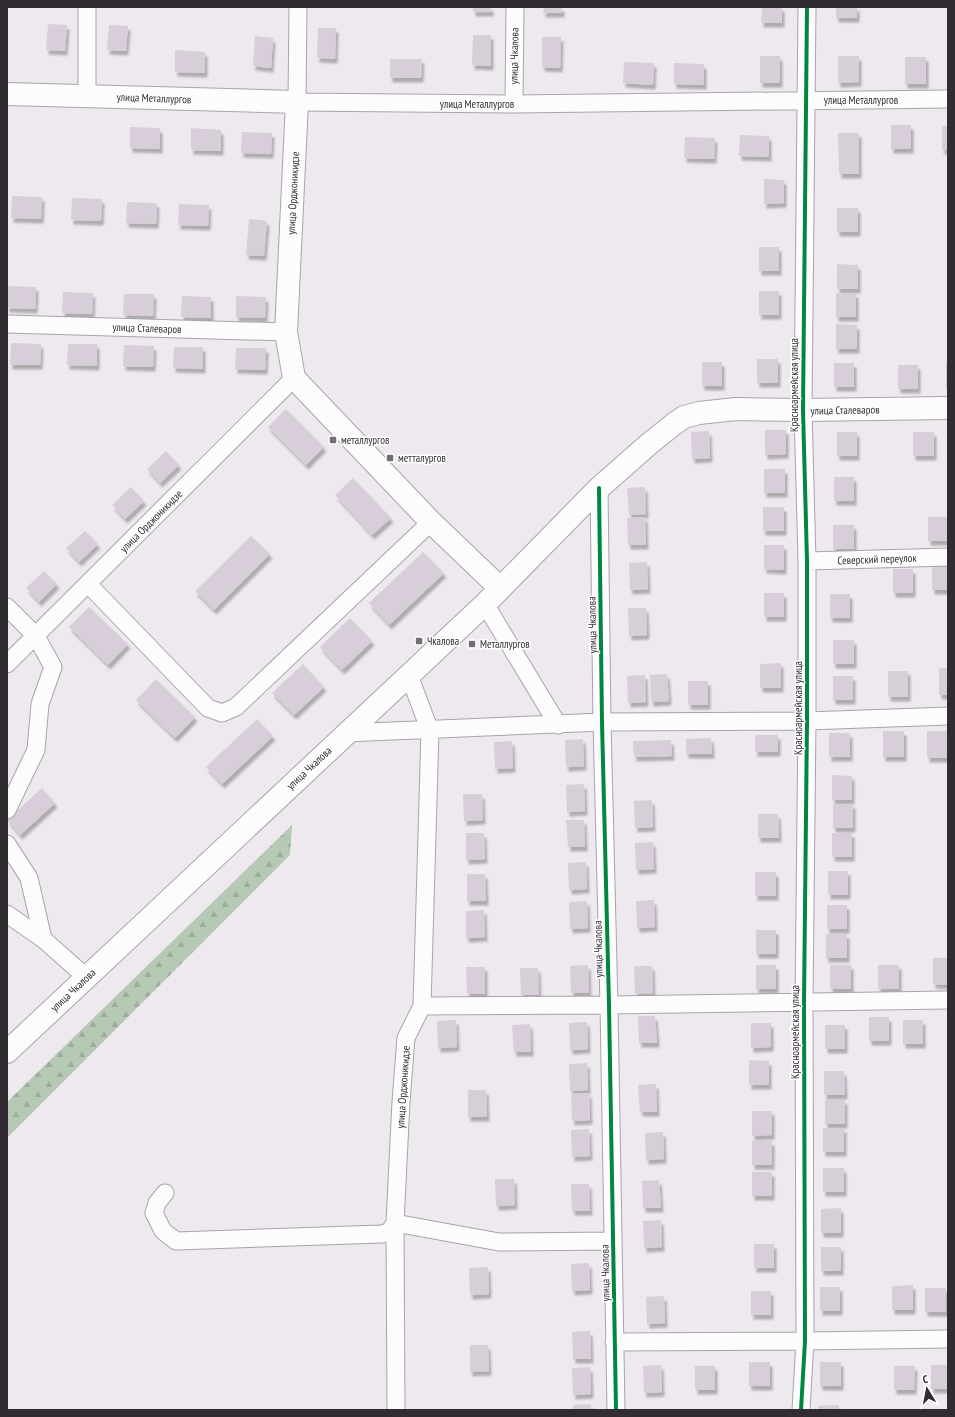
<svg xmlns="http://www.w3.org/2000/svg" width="955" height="1417" viewBox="0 0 955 1417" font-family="'PT Sans Narrow',sans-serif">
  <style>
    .forest { fill: url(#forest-firs) }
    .building { fill: #d7ceda; filter: url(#shadow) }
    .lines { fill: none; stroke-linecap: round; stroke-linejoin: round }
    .minor-casing { stroke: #a8a4a9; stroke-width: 19 }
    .major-casing { stroke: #a8a4a9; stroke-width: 24 }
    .minor { stroke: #fcfcfd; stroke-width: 17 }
    .major { stroke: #fcfcfd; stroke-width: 22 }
    .cycleway-casing { stroke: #fff; stroke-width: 6 }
    .cycleway { stroke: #00873e; stroke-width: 4 }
    .poi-dot { fill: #726e74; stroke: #fff; stroke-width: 1.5 }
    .labels { text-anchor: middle; stroke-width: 3; stroke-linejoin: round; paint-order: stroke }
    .street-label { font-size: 11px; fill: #302c31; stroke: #fff }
    .poi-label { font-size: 11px; fill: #302c31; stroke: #fff; text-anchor: start }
  </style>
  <defs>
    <pattern id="forest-firs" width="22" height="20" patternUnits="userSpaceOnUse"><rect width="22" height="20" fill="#b6c9b4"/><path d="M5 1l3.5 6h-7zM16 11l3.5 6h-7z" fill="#9dad9b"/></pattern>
    <filter id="shadow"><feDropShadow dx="2.5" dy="4.5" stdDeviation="1" flood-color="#0004"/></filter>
  </defs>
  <rect width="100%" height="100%" fill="#eee9ef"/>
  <!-- forest -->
  <path class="forest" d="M292,825L290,855L7,1138V1102Z"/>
  <!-- building -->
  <path class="building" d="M473,7H491V12H473Z
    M544,7H562V13H543Z
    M762,7H782V23H761Z
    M836,7H857V18H836Z
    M48,24L67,25L65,51L46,50Z
    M109,25L128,26L126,51L107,50Z
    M318,28H336L335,59L317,58Z
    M473,35H491V66L472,65Z
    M255,36L273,38L271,68L253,66Z
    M542,37H561L560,68L542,67Z
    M175,50L205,52V73L175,72Z
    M760,56H780V83H760Z
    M838,56H859V82L838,83Z
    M905,57H926V84H905Z
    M390,59H422L421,78H390Z
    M624,62L654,63L653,85L623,83Z
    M674,63L704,64V85L674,84Z
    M891,125H911V149H891Z
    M942,126H948V150H942Z
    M130,127L160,128V149L130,148Z
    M191,128L221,130V151L191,150Z
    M242,132L272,133L271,154L241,153Z
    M838,133H859V174H839Z
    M740,135L769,136V157L739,156Z
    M685,137L715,138L714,159L684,158Z
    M764,179L784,180V203L764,204Z
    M12,196L42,197L41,219L11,218Z
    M72,198L102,199L101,221L71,220Z
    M127,202L157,203L156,224L126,223Z
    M179,204L209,205L208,226L178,225Z
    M837,208H858V232H837Z
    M249,219L267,221L264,256L246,255Z
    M759,247H779V271H759Z
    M837,264L858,265V289H837Z
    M7,286L36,287L35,309L7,308Z
    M759,291H779V315H759Z
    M63,292L93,293L92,314L62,313Z
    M836,293H856V317H836Z
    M124,294H154L153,316L123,315Z
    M182,296L211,297V318L181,317Z
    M236,296L266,297L265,318L236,317Z
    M836,324L857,325V349H836Z
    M11,343L41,344L40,365H10Z
    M68,344H97V366L67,365Z
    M124,345L154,346L153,367L123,366Z
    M174,347H203V369L173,368Z
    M236,348H266L265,370L235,369Z
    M757,359H778V383H757Z
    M702,362H722V386H702Z
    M946,362H948V388H946Z
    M834,363H854V387H834Z
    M898,365H918V389H898Z
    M286,409L324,447L306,465L268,427Z
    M765,430H786V454L765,455Z
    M709,431L710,458L692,459L691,432Z
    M837,432H857V456H837Z
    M913,432H934V456H913Z
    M166,451L179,465L160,483L147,469Z
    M764,469H785V493H764Z
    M834,477H854V501H834Z
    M353,478L391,518L372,535L335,495Z
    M131,487L144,501L125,519L112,505Z
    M645,487L646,514L629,515L627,488Z
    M763,507H784V531H763Z
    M645,517L646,545H628L627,518Z
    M928,517H948V541H928Z
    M833,525H854V549H833Z
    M85,531L98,544L79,562L66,548Z
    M251,536L270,554L214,610L195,591Z
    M764,545H784V570L764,569Z
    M423,552L444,573L389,625L369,603Z
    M647,562L648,589L630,590L629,563Z
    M932,566H948V590H932Z
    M893,569H913V593H893Z
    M44,571L57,584L39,602L26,588Z
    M764,593H784V617H764Z
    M830,594H850V618H830Z
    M89,607L128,644L108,665L69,627Z
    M628,608H646L647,635L629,636Z
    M350,618L372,641L342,670L320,647Z
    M833,640H854V664H833Z
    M781,663V688H760V664Z
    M303,664L324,687L294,715L272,693Z
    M939,668H948V695H939Z
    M888,671H908V697H888Z
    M667,674L669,701L651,702L650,675Z
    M645,675L646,702L628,703L627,676Z
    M833,676H853V700H833Z
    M156,679L195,717L175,738L136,700Z
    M688,681H708V705H688Z
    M257,719L273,736L222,784L206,767Z
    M883,731H904V757H883Z
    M927,731H947V758H927Z
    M829,733H850V757H829Z
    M755,735H778V752H755Z
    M711,738L712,754H686V739Z
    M583,739L584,766L566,767L565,740Z
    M671,740L672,756L634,757L633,741Z
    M512,741L513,768L495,769L494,742Z
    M832,775L852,776V800H832Z
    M584,784L585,811L567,812L566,785Z
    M42,788L55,803L20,835L7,820Z
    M463,794H482L483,820L464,821Z
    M652,800L653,827L635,828L634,801Z
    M833,804H853V828H833Z
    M758,814H778L779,838H758Z
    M566,820H584L585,847H568Z
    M466,833H484L485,859L466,860Z
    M832,833H852V857H832Z
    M653,842L654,869L636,870L635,843Z
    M586,862L587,889L569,890L568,863Z
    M828,871H848V895H828Z
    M755,872H776V896H755Z
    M467,874H485L486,901H467Z
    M654,900L655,927L637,928L636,901Z
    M587,901L588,928L570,929L569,902Z
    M827,905H847V929H827Z
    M484,910L485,937L466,938V911Z
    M756,930H776V954H756Z
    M826,934H847V958H826Z
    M933,958H948V985L933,984Z
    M588,965L589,993H571L570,966Z
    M756,965H776V989H756Z
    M830,965H851V989H830Z
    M878,965H899V989H878Z
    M634,966H652L653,993L635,994Z
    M466,967H485V994H467Z
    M520,968H538L539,995H521Z
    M638,1016H655L657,1043H639Z
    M869,1017H889V1041H869Z
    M456,1020L457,1047L438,1048L437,1021Z
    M903,1020H923V1044H903Z
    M587,1022L588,1049L570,1050L569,1023Z
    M751,1023H771V1047L751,1048Z
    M530,1024L531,1052H514L512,1025Z
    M825,1025H845V1049H825Z
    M749,1060L769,1061V1085H749Z
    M587,1063L588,1090L570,1091L569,1064Z
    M824,1071H844L845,1095H824Z
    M656,1084L657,1112H640L638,1085Z
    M468,1090H486L487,1117H468Z
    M589,1093L590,1120L572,1121L571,1094Z
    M825,1100H845V1124H825Z
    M752,1111H772V1135L752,1136Z
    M823,1128H844V1152H823Z
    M589,1129L590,1156L572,1157L571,1130Z
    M663,1132L664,1159L646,1160L645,1133Z
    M752,1141H772V1165H752Z
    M823,1168H844V1192H823Z
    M752,1172H772V1196H752Z
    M495,1179H514L515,1205L496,1206Z
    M659,1180L661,1208H643L642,1181Z
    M571,1184H589L590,1211H572Z
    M841,1208V1233H821V1209Z
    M661,1220L662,1247L644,1248L643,1221Z
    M754,1244H774V1268H754Z
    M821,1247H841V1271H821Z
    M589,1263L590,1290L572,1291L571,1264Z
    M488,1267L489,1294L470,1295L469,1268Z
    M913,1285V1310H892V1286Z
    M820,1287H840V1311H820Z
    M925,1288H946V1312H925Z
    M751,1291H771V1315H751Z
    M664,1296L665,1323L647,1324L646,1297Z
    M590,1331L591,1359H573L572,1332Z
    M470,1345H488L489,1371L470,1372Z
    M749,1362H770V1386H749Z
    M820,1362H841V1386H820Z
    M661,1365L662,1392L644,1393L643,1366Z
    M931,1365H948V1389H931Z
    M695,1366H715V1390H695Z
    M894,1366H915L914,1390H894Z
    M590,1367L591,1394L573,1395L572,1368Z
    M591,1404V1410H573V1405Z
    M839,1405V1410H818V1406Z"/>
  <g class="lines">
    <!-- minor casing -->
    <g class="minor-casing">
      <path id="minor" d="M298,7L297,102L514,104L948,99
        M87,96V7
        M514,104L515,7
        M7,324L286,332
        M599,488L602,722L609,1005L616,1410
        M807,561L948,557
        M88,584L208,708L222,713L236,707L431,522
        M485,604L558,725
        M7,607L36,636L53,667L40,704L36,750L7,810
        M7,664L294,378
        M345,733L602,722L807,721L948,716
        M7,844L29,878L43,939
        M7,914L43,939L86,977
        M422,1006L609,1005L948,1000
        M165,1193L157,1203L154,1213L163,1231L176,1241L382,1234L389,1232L395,1223L499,1242L613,1241
        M614,1342L805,1341L948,1339
        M396,1410L395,1223L401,1102L406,1038L422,1006L430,731L409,675
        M801,1410L805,1341L804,1002L807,721V561L803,410L807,7"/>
    </g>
    <!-- major casing -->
    <g class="major-casing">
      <path id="major" d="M7,94L297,102L286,332L294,378L431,522L500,588
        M7,1052L485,604L599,488L649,444L674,424L684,417L699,413L736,409L803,410L948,408"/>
    </g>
    <!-- minor -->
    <use href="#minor" class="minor"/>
    <!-- major -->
    <use href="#major" class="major"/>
    <!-- cycleway casing -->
    <g class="cycleway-casing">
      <path id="cycleway" d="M599,488L602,722L609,1005L616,1410
        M801,1410L805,1341L804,1002L807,721V561L803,410L807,7"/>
    </g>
    <!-- cycleway -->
    <use href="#cycleway" class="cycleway"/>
  </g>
  <!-- markers -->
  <g class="poi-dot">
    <rect x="329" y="436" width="8" height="8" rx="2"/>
    <rect x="386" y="454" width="8" height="8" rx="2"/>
    <rect x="415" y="637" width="8" height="8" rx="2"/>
    <rect x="468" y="640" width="8" height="8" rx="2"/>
  </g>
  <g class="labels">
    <!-- street labels -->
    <g class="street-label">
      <text transform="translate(514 56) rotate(-89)" y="4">улица Чкалова</text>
      <text transform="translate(154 98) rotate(2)" y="4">улица Металлургов</text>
      <text x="861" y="104">улица Металлургов</text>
      <text x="477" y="108">улица Металлургов</text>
      <text transform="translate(293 193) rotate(-87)" y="4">улица Орджоникидзе</text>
      <text transform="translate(147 328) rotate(2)" y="4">улица Сталеваров</text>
      <text transform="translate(794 385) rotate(-90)" y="4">Красноармейская улица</text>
      <text transform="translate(845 410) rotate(-1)" y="4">улица Сталеваров</text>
      <text transform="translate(151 521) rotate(-45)" y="4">улица Орджоникидзе</text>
      <text transform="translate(877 559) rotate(-2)" y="4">Северский переулок</text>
      <text transform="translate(592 625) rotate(-91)" y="4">улица Чкалова</text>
      <text transform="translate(798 708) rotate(-90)" y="4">Красноармейская улица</text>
      <text transform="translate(309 768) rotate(-43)" y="4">улица Чкалова</text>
      <text transform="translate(598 949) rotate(-91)" y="4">улица Чкалова</text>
      <text transform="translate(73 990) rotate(-43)" y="4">улица Чкалова</text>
      <text transform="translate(795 1032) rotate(-90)" y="4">Красноармейская улица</text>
      <text transform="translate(403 1087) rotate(-86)" y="4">улица Орджоникидзе</text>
      <text transform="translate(605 1273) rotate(-91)" y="4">улица Чкалова</text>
    </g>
    <!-- poi labels -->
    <g class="poi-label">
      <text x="341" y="444">металлургов</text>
      <text x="398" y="462">метталургов</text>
      <text x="427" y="645">Чкалова</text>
      <text x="480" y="648">Металлургов</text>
    </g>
  </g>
  <!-- border -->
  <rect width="955" height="1417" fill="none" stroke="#302c31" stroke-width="16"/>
  <!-- north arrow -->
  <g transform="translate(927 1389) rotate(350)" stroke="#ffffff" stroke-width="3" paint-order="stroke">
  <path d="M0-3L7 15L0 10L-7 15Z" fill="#302c31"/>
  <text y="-6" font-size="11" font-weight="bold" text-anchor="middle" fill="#302c31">С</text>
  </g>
</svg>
